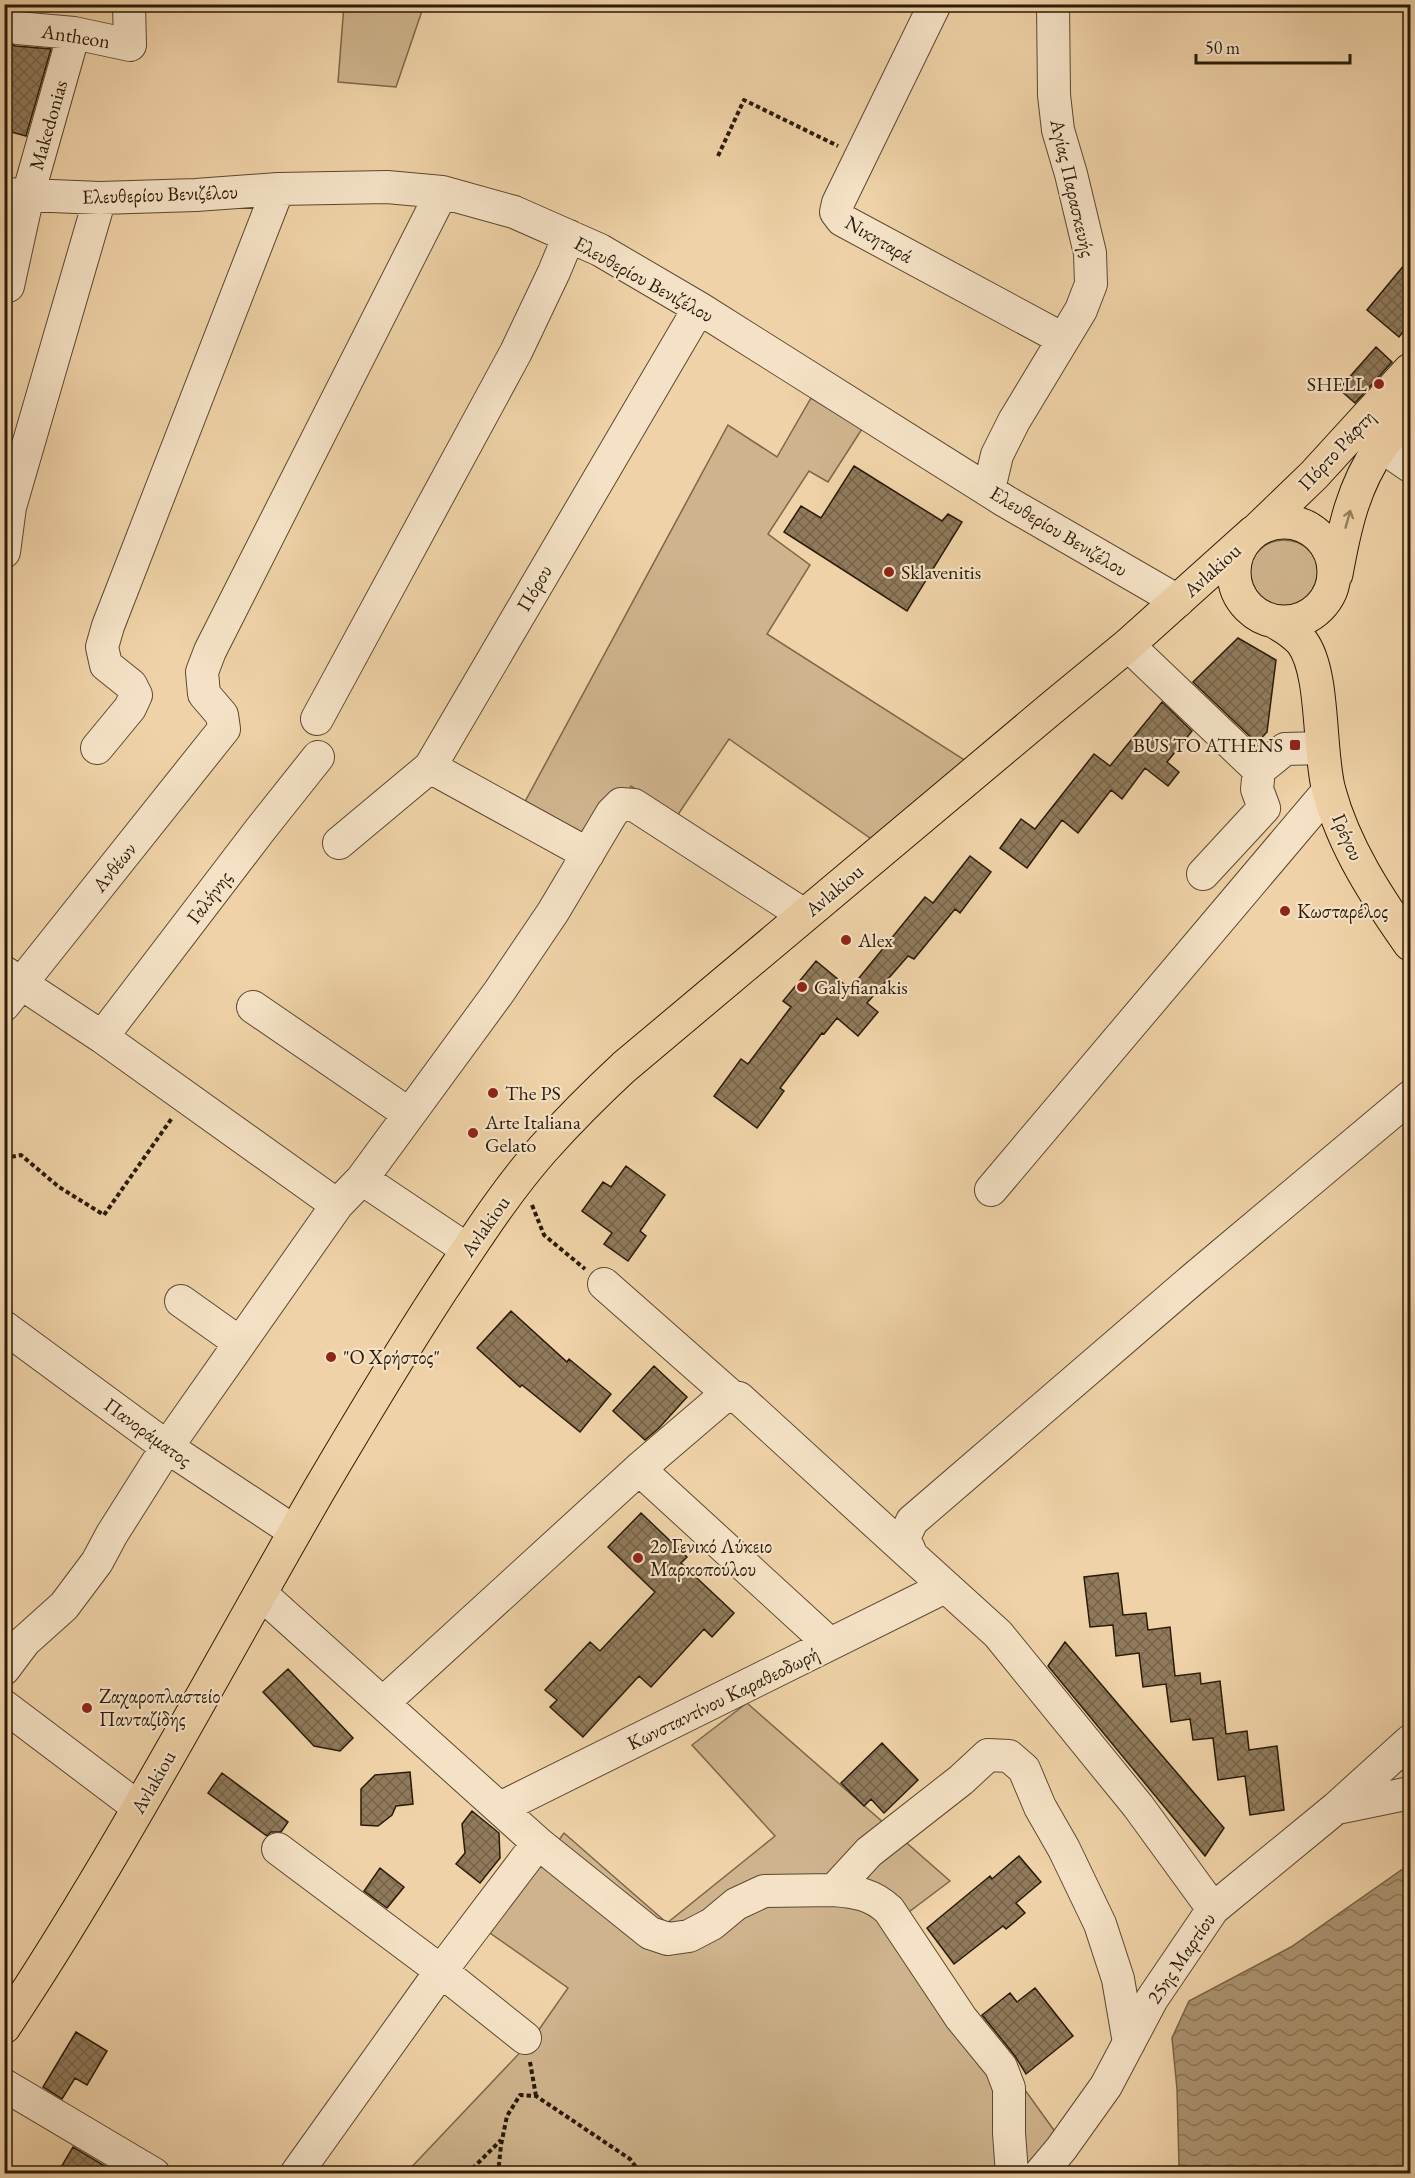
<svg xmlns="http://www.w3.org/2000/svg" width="1415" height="2178" viewBox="0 0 1415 2178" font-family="'EB Garamond',serif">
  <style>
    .grass { fill: #ceb38c; stroke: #7c674a; stroke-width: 1.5 }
    .water { fill: url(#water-waves); stroke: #786447; stroke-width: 1.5 }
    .building { fill: url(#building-cross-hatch); stroke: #2a1b08; stroke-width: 1.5 }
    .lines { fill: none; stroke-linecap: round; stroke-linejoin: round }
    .minor-casing { stroke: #5b4930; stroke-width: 34 }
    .major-casing { stroke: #2a1b08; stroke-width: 35 }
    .path { stroke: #2a1b08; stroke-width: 4; stroke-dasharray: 4.5 3; stroke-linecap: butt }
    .minor { stroke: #f5e2c6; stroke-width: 32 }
    .major { stroke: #efd2a7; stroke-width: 33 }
    .oneway { stroke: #96805f }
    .poi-dot { fill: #8f2418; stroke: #f5e2c6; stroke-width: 2 }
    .labels { text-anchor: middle; stroke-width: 4.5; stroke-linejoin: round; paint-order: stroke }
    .street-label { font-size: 20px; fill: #2a1b08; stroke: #f5e2c6 }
    .poi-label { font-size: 20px; fill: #2a1b08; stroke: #f5e2c6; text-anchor: start }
  </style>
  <defs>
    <pattern id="water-waves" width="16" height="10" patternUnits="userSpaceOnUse" patternTransform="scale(1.5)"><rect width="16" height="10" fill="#ac9471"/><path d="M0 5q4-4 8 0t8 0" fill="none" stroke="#8c785b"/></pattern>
    <pattern id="building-cross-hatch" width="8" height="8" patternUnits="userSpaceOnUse" patternTransform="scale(1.5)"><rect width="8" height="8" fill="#907a5b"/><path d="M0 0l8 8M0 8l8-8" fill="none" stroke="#766349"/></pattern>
  </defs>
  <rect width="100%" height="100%" fill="#efd2a7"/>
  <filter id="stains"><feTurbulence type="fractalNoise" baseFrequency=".00333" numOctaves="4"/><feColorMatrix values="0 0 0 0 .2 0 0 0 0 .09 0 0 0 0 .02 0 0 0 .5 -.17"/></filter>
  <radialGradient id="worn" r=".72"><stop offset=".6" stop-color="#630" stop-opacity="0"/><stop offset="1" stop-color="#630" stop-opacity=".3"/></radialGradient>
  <!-- grass -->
  <path class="grass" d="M344,5H424L396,87L338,82Z
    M811,398L862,429L828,482L809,471L768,534L810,565L767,634L977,768L880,845L729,739L677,816L631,786L597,851L521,809L728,425L777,457Z
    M1248 576a36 36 0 1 1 72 0a36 36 0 1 1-72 0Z
    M747,1703L950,1881L901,1918L1056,2133L1019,2173L653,2174L650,2171L647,2174H405L531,2041L568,1988L490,1933L564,1833L667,1923L775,1836L692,1745Z"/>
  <!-- water -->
  <path class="water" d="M1410,1864V2173H1176L1179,2165L1177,2089L1172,2038L1189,2001L1291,1947Z"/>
  <!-- building -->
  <path class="building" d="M4,40L15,46L51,49L26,136L4,130Z
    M1410,258V323L1399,337L1367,310Z
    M1376,347L1392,362L1355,403L1339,389Z
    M854,466L942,521L948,514L962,522L907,611L784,532L801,506L821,518Z
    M1238,638L1276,660L1267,732L1257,743L1193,682Z
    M1162,702L1192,731L1167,762L1179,772L1168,786L1145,768L1122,799L1111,790L1078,833L1062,820L1027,868L1000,848L1021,819L1035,829L1094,754L1110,766Z
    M970,856L991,872L960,913L955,909L914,959L908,956L867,1003L878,1012L858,1036L837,1018L824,1034L822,1033L780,1088L784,1091L757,1128L714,1096L741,1059L748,1064L791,1007L783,1001L816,961L850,989L925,897L933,903Z
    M626,1166L665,1195L640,1231L646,1236L628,1261L604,1244L612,1233L582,1211L603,1182L611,1187Z
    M511,1311L567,1362L569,1359L611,1394L580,1432L522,1385L520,1387L477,1348Z
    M654,1366L687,1397L659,1428L645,1440L613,1411Z
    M641,1513L687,1557L681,1563L734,1613L712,1637L704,1629L651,1687L639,1676L583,1737L550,1707L557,1700L545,1690L590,1642L600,1651L655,1592L608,1547Z
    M1118,1573L1123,1615L1146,1613L1148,1630L1170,1627L1175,1676L1200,1673L1201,1684L1220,1681L1226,1734L1247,1731L1249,1750L1277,1746L1284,1810L1250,1815L1245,1776L1218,1780L1213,1738L1193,1740L1190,1719L1171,1722L1166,1684L1143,1687L1139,1653L1116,1656L1113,1625L1090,1627L1084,1577Z
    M1065,1642L1224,1828L1205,1856L1048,1666Z
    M288,1669L353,1738L340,1751L314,1746L263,1692Z
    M882,1743L918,1780L884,1813L871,1799L864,1806L841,1783Z
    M410,1772L413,1804L396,1806L392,1815L378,1826L361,1825V1789L375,1775Z
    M222,1773L288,1822L281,1832H271L267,1836L208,1793Z
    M472,1811L499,1833L500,1858L480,1883L456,1864L465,1853L462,1824Z
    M1019,1856L1041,1882L1016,1903L1025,1913L1006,1929L1003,1926L954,1964L927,1928L990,1876L992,1879Z
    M380,1868L404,1887L387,1908L364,1891Z
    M1035,1988L1073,2036L1026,2074L1015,2056L982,2015L1010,1993L1017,2002Z
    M76,2032L107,2051L87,2085L75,2078L62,2099L43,2087Z
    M73,2147L118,2174H57Z"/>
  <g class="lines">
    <!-- minor casing -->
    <g class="minor-casing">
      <path id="minor" d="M935,4L838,203L836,212L842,220L1063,339
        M17,28L74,33L130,45L129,4
        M4,194L100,198L196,195L278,189L387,187L442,192L514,212L600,250L699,308L1005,501L1178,601
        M8,286L28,195L74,33
        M1381,446L1410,466
        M989,489L997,455L1014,421L1081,310L1091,284L1090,253L1071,174L1058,130L1054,95L1053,4
        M4,552L10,507L100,198
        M1128,645L1259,770
        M317,719L516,352L554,272L569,236
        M97,748L130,708L136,695L131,685L106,665L102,647L108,626L278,189
        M430,767L588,854
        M339,843L430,767L699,308
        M1203,874L1264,808L1257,789L1259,770L1285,749L1322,748
        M4,972L102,1037L337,1205L362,1179L468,1250
        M4,1005L224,729L222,715L204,694L202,672L210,651L442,192
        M253,1007L409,1114
        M102,1037L260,830L318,757
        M362,1179L499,992L553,912L612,813L621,804L634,805L804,915
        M991,1190L1329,790
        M604,1284L731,1396
        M181,1301L240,1343
        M4,1327L167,1447L295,1532
        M639,1469L830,1644
        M260,1593L538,1843L650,1933L668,1939L689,1936L712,1924L736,1904L764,1891L834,1890L869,1852L961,1780L988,1755L1009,1756L1024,1769L1040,1807L1064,1849L1100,1924L1118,1979L1129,2043
        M4,1669L25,1641L64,1606L97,1562L112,1534L167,1447L337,1205
        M383,1703L639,1469L722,1398L731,1396L739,1398L912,1556
        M4,1706L139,1808
        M500,1808L945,1587
        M1337,1808L1410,1793
        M278,1849L441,1971L525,2038
        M834,1890C856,1892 872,1894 889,1910L961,2018L1001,2067L1009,2088V2133L1012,2174
        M1213,1909L1138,1806L998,1634L912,1556L904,1538L912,1521L1193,1279L1410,1097
        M4,2085L154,2174
        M296,2174L441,1971L538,1843
        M1040,2174L1061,2149L1106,2086L1152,1999L1213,1909L1336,1808L1410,1741"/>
    </g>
    <!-- major casing -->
    <g class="major-casing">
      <path id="major" d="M1234 572a50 50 0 1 1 100 0a50 50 0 1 1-100 0Z
        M1259,528L1314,475L1410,370
        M1336,574C1344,530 1353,486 1380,448C1388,436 1400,425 1410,414
        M1277,623C1286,628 1295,634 1302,642C1325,673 1318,751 1329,791C1344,847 1377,897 1410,944
        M4,2027C119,1854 215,1670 319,1490C359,1422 399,1355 442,1289C474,1241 505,1192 543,1149C569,1120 596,1093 624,1067L1054,706L1128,645L1246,539"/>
    </g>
    <!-- path -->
    <path class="path" d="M718,156L744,100L838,146
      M4,1158L21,1155L59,1187L104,1215L172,1118
      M532,1205L544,1235L585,1269
      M530,2062L536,2096
      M467,2174L501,2140
      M498,2174L501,2145L507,2116L520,2095L536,2096L630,2159L641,2174"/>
    <!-- minor -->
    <use href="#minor" class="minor"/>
    <!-- major -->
    <use href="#major" class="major"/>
  </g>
  <!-- one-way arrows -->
  <defs><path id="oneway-shaft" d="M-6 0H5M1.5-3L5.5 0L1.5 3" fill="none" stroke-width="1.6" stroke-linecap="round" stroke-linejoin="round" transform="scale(1.5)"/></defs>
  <use class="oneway" href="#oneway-shaft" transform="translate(1348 519) rotate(-74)"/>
  <!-- markers -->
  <g class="poi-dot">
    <circle cx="1379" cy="384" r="6"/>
    <circle cx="889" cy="572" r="6"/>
    <rect x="1289" y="739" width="12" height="12" rx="3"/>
    <circle cx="1285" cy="911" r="6"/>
    <circle cx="846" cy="940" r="6"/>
    <circle cx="802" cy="987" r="6"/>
    <circle cx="493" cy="1093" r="6"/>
    <circle cx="473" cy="1133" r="6"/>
    <circle cx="331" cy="1357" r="6"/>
    <circle cx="638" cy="1558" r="6"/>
    <circle cx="87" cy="1708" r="6"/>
  </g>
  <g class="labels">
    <!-- street labels -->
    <g class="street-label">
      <text transform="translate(76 36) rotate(9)" y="7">Antheon</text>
      <text transform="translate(48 125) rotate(-74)" y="7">Makedonias</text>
      <text transform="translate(1073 188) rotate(77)" y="7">Αγίας Παρασκευής</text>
      <text transform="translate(160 194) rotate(-2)" y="7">Ελευθερίου Βενιζέλου</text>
      <text transform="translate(879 239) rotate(30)" y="7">Νικηταρά</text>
      <text transform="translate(644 279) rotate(29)" y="7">Ελευθερίου Βενιζέλου</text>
      <text transform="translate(1336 450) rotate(-47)" y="7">Πόρτο Ράφτη</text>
      <text transform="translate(1059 531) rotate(31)" y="7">Ελευθερίου Βενιζέλου</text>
      <text transform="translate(1212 570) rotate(-42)" y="7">Avlakiou</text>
      <text transform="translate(534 588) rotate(-60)" y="7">Πόρου</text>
      <text transform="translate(1348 837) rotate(66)" y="7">Γρέγου</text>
      <text transform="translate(114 867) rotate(-51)" y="7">Ανθέων</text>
      <text transform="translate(834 890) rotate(-40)" y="7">Avlakiou</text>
      <text transform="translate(209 897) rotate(-53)" y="7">Γαλήνης</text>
      <text transform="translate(485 1226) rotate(-55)" y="7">Avlakiou</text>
      <text transform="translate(148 1432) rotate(36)" y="7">Πανοράματος</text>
      <text transform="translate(723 1698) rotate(-26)" y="7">Κωνσταντίνου Καραθεοδωρή</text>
      <text transform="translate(153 1782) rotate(-60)" y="7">Avlakiou</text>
      <text transform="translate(1181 1958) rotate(-56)" y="7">25ης Μαρτίου</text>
    </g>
    <!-- poi labels -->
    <g class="poi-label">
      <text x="1367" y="391" text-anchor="end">SHELL</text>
      <text x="901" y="579">Sklavenitis</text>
      <text x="1283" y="752" text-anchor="end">BUS TO ATHENS</text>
      <text x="1297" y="918">Κωσταρέλος</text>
      <text x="858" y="947">Alex</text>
      <text x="814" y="994">Galyfianakis</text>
      <text x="505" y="1100">The PS</text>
      <text x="485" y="1129">Arte Italiana<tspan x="485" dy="23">Gelato</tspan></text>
      <text x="343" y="1364">"Ο Χρήστος"</text>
      <text x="650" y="1553">2ο Γενικό Λύκειο<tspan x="650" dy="23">Μαρκοπούλου</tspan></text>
      <text x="99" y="1703">Ζαχαροπλαστείο<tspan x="99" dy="23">Πανταζίδης</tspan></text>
    </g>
  </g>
  <!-- margin -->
  <rect width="1415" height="2178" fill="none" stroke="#efd2a7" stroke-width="24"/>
  <rect x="6" y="6" width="1403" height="2166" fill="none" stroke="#2a1b08" stroke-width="3"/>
  <rect x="12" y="12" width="1391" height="2154" fill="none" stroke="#2a1b08" stroke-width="1.5"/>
  <!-- scale -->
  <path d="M1196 54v9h154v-9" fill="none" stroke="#2a1b08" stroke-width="3"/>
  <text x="1205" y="54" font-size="18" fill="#2a1b08" stroke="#f5e2c6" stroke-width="4.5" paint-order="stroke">50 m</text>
  <rect width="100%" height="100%" filter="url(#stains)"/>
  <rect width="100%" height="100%" fill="url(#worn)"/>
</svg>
